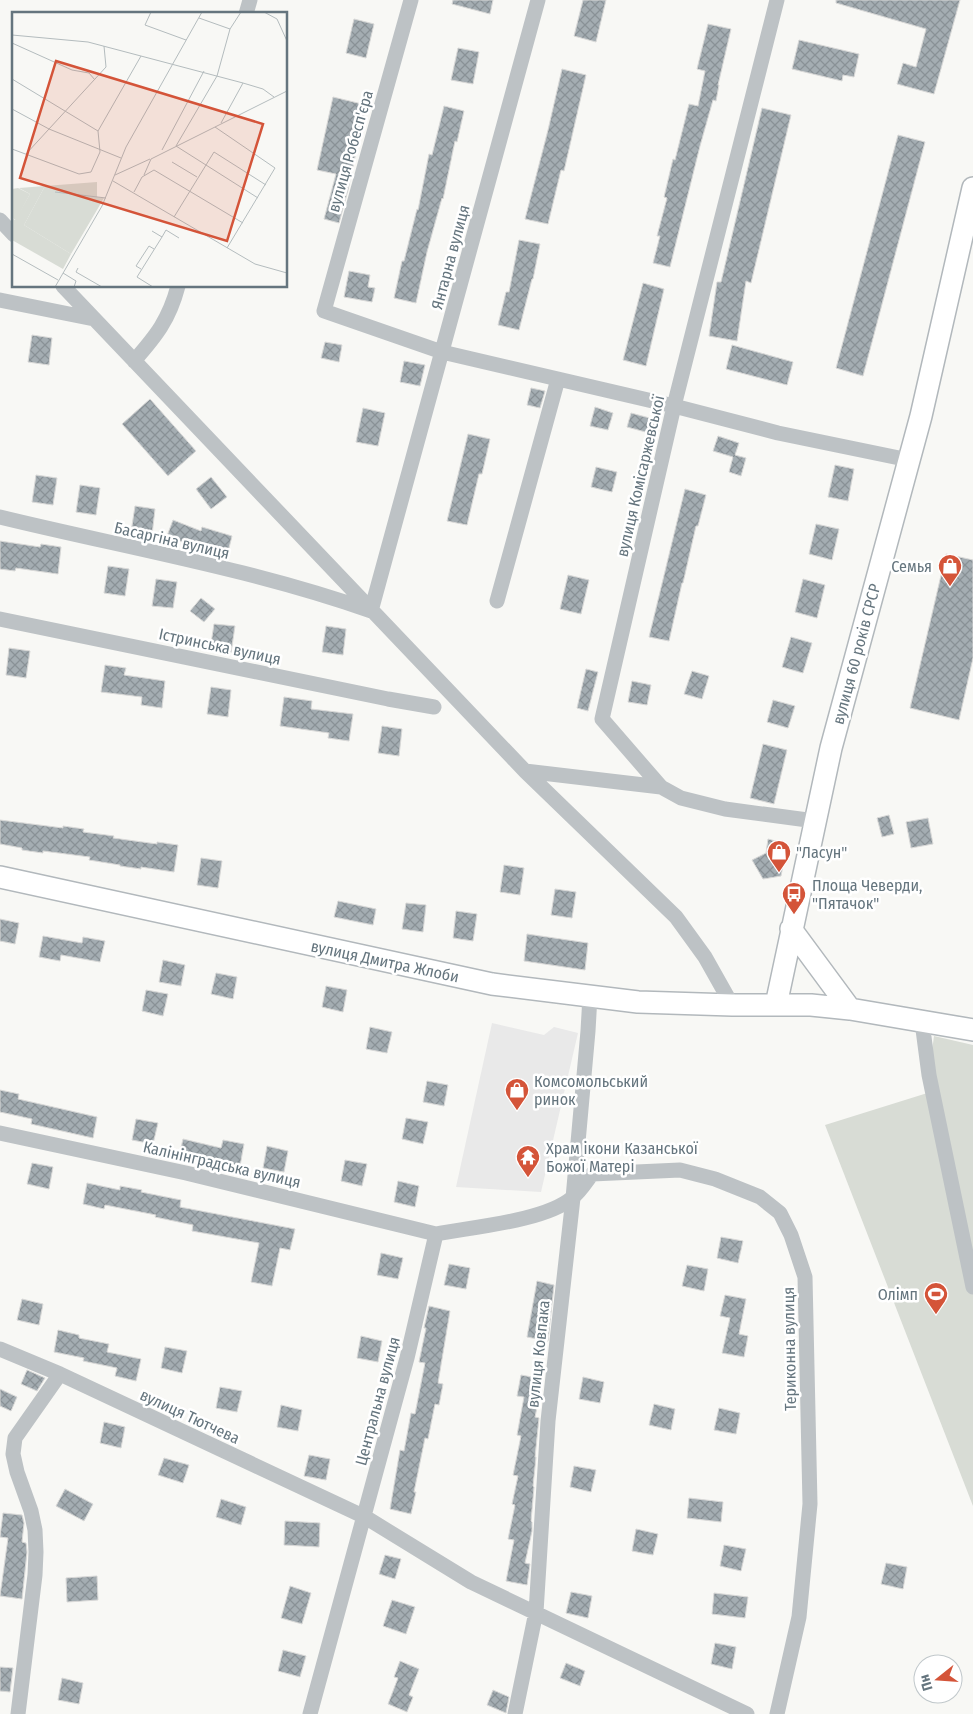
<svg xmlns="http://www.w3.org/2000/svg" width="973" height="1714" viewBox="0 0 973 1714" font-family="'Fira Sans Condensed',sans-serif">
  <style>
    .built { fill: #e9e9e9 }
    .pitch { fill: #d8dcd5 }
    .building { fill: url(#building-cross-hatch); stroke: #d9d9d8 }
    .lines { fill: none; stroke-linecap: round; stroke-linejoin: round }
    .secondary-casing { stroke: #b2b8bc; stroke-width: 24 }
    .street { stroke: #bdc2c5; stroke-width: 15 }
    .secondary { stroke: #fff; stroke-width: 21 }
    .labels { text-anchor: middle; stroke-width: 5; stroke-linejoin: round; paint-order: stroke }
    .street-label { font-size: 16px; fill: #65757e; stroke: #fff }
    .poi-label { font-size: 16px; fill: #65757e; stroke: #fff; text-anchor: start }
    .inset-road { fill: none; stroke: #b4bcbe; stroke-width: 1 }
    .view { fill: #d45439; fill-opacity: 0.15; stroke: #d45439; stroke-width: 2.5 }
    .inset-edge { fill: none; stroke: #65757e; stroke-width: 2.5 }
  </style>
  <defs>
    <pattern id="building-cross-hatch" width="8" height="8" patternUnits="userSpaceOnUse" patternTransform="scale(1.25)"><rect width="8" height="8" fill="#a4adb2"/><path d="M0 0l8 8M0 8l8-8" fill="none" stroke="#899196"/></pattern>
  </defs>
  <rect width="100%" height="100%" fill="#f8f8f5"/>
  <!-- built -->
  <path class="built" d="M492,1023L544,1035L554,1027L578,1033L541,1192L456,1187Z"/>
  <!-- pitch -->
  <path class="pitch" d="M934,1036L973,1045V1506L825,1125L937,1090L931,1059Z"/>
  <!-- building -->
  <path class="building" d="M453,0H493L490,14L452,4Z
    M583,0H606L596,42L574,36Z
    M836,0H960L934,94L897,84L903,63L916,67L926,29L836,3Z
    M354,19L374,24L366,58L346,53Z
    M708,24L731,29L718,85H719L716,101L713,100L700,146L670,267L653,263L660,236H657L667,198L664,197L673,159L675,160L689,104L698,106L705,71L697,69Z
    M799,40L859,54L854,77L843,75L842,81L792,69Z
    M458,48L479,52L473,84L451,80Z
    M562,69L586,75L564,171L561,170L548,224L525,219L548,130Z
    M333,97L366,105L348,190L339,223L324,219L336,174L317,170Z
    M444,106L464,111L457,142L455,141L443,199L442,198L427,252L416,303L394,298L402,261H404L417,209L418,210L429,154L432,155Z
    M762,108L791,115L751,283L746,281L737,341L709,336L717,282H721Z
    M898,135L925,142L863,376L836,368Z
    M519,240L540,244L533,279H532L519,330L498,325L506,292H509Z
    M349,271L370,275L368,287L375,288L372,302L344,297Z
    M643,283L664,289L646,366L623,360Z
    M32,335L52,338L49,365L28,362Z
    M325,342L342,345L339,362L321,358Z
    M732,345L793,362L787,385L726,369Z
    M404,361L425,365L420,386L400,382Z
    M531,388L545,391L540,408L527,405Z
    M150,399L196,451L168,476L122,424Z
    M595,407L613,413L608,430L590,426Z
    M363,408L385,413L378,446L356,442Z
    M631,413L657,420L653,434L627,427Z
    M468,434L490,439L482,474H479L467,525L447,521Z
    M718,436L739,443L735,455L746,458L741,476L729,472L733,457L713,451Z
    M835,465L854,469L848,501L828,497Z
    M596,467L617,472L612,492L591,487Z
    M36,475L57,478L53,505L32,502Z
    M211,477L227,497L211,509L196,489Z
    M80,485L100,488L96,515L76,512Z
    M685,489L706,495L698,526H696L683,583H682L669,641L649,637Z
    M135,506L155,509L152,535L131,532Z
    M173,520L201,531L202,527L232,536L228,552L188,540L187,544L167,536Z
    M816,524L839,529L832,560L809,554Z
    M0,541L40,547L41,544L61,547L58,574L16,568L15,571L0,569Z
    M946,554L973,560V658L959,720L910,708Z
    M108,566L129,569L125,596L104,593Z
    M568,575L589,580L581,614L560,609Z
    M156,579L177,582L173,608L152,606Z
    M803,579L825,585L817,618L795,612Z
    M201,598L215,609L204,622L190,611Z
    M214,624L235,626L231,653L210,650Z
    M326,626L346,629L343,655L322,652Z
    M791,637L812,643L803,673L782,667Z
    M9,648L30,651L26,678L6,675Z
    M105,665L126,668L124,675L165,681L162,708L141,705L142,697L101,692Z
    M586,669L598,672L588,711L577,708Z
    M692,671L709,676L702,699L684,694Z
    M632,681L651,685L647,705L628,702Z
    M211,687L231,690L228,717L207,714Z
    M284,697L312,701L311,709L353,714L349,741L328,738L329,733L280,726Z
    M773,700L795,706L788,728L767,722Z
    M382,726L402,729L399,756L378,753Z
    M763,744L787,750L774,804L750,798Z
    M889,815L894,834L882,837L877,818Z
    M928,818L933,844L911,848L906,822Z
    M0,820L63,828V826L84,829L83,832L114,836L113,838L157,844V842L178,845L174,872L141,867V869L120,866V865L89,860L90,857L43,851V853L22,850V848L0,844Z
    M768,839L787,844L781,876L763,879L752,860L766,853Z
    M201,858L222,861L218,888L197,885Z
    M504,865L524,868L520,895L500,892Z
    M555,889L576,892L572,918L551,915Z
    M338,901L376,909L373,925L334,917Z
    M406,903L426,905L423,932L402,929Z
    M456,911L477,914L473,941L453,938Z
    M0,919L19,923L15,944L0,941Z
    M527,934L588,943L585,970L524,961Z
    M43,936L82,943L83,937L105,941L100,962L61,955L60,961L39,957Z
    M163,960L185,965L181,986L159,982Z
    M216,973L237,977L233,999L211,994Z
    M326,986L347,990L343,1012L322,1007Z
    M146,990L168,994L163,1016L142,1011Z
    M370,1027L392,1032L387,1053L366,1049Z
    M427,1081L448,1085L444,1106L423,1102Z
    M0,1090L19,1094L18,1099L97,1117L93,1138L31,1124L32,1119L0,1112Z
    M406,1118L428,1122L423,1144L402,1139Z
    M136,1119L158,1123L153,1144L132,1140Z
    M183,1139L221,1148L223,1140L244,1144L240,1166L201,1158L200,1165L178,1161Z
    M267,1146L288,1151L284,1172L263,1168Z
    M345,1160L367,1164L362,1186L341,1181Z
    M32,1163L53,1167L49,1189L27,1184Z
    M398,1181L419,1186L415,1207L394,1202Z
    M87,1183L120,1190V1186L142,1190L141,1192L181,1200L180,1207L295,1229L290,1250L280,1248L272,1286L251,1282L259,1243L192,1231L193,1225L155,1217L156,1215L105,1205L104,1209L83,1204Z
    M721,1237L743,1241L738,1263L717,1258Z
    M381,1253L403,1258L398,1279L377,1275Z
    M449,1264L470,1268L466,1289L444,1285Z
    M687,1265L708,1269L704,1291L682,1286Z
    M537,1281L554,1285L548,1341L527,1337Z
    M725,1295L746,1299L739,1334L748,1336L744,1357L722,1353L730,1318L720,1316Z
    M22,1299L43,1304L39,1325L17,1320Z
    M429,1306L450,1311L438,1383L443,1384L439,1405L435,1404L428,1439L425,1438L414,1492H416L411,1514L390,1509L400,1450L404,1451L411,1413L415,1414L425,1363L419,1362L426,1328H424Z
    M58,1330L79,1335V1338L109,1344L107,1352L141,1359L136,1381L115,1376L117,1368L83,1361L84,1358L54,1352Z
    M361,1336L382,1341L378,1362L357,1358Z
    M165,1347L187,1351L182,1373L161,1368Z
    M27,1370L45,1378L37,1391L21,1384Z
    M521,1375L543,1379L535,1417L539,1418L535,1457H536L533,1486L534,1487L531,1521L532,1522V1531L525,1563L530,1564L527,1585L506,1581L514,1540L508,1539L515,1505L512,1504L518,1476L513,1475L521,1436L517,1435L524,1397L517,1396Z
    M583,1377L604,1382L600,1403L579,1399Z
    M220,1387L242,1391L237,1412L216,1408Z
    M0,1389L17,1397L11,1411L0,1406Z
    M654,1404L675,1409L671,1430L649,1425Z
    M281,1405L302,1410L298,1431L277,1427Z
    M719,1408L740,1413L736,1434L714,1430Z
    M104,1422L125,1427L121,1448L100,1443Z
    M309,1455L330,1459L326,1480L304,1476Z
    M164,1458L189,1465L183,1483L158,1475Z
    M574,1466L596,1470L591,1492L570,1487Z
    M65,1489L93,1504L84,1521L56,1506Z
    M689,1498L723,1502L721,1522L687,1518Z
    M221,1499L246,1507L241,1525L216,1517Z
    M3,1513L22,1515L24,1523L22,1542L26,1543L27,1552L22,1599L0,1596L8,1538L0,1537Z
    M285,1521L320,1523L319,1547L284,1545Z
    M636,1529L658,1534L653,1555L632,1551Z
    M724,1545L746,1549L741,1571L720,1566Z
    M385,1555L401,1559L395,1579L379,1574Z
    M886,1563L907,1567L903,1589L881,1584Z
    M97,1576L98,1600L67,1602L66,1578Z
    M290,1586L311,1593L302,1624L281,1618Z
    M571,1592L592,1596L588,1618L566,1613Z
    M714,1593L748,1597L745,1618L712,1614Z
    M392,1600L415,1607L406,1634L383,1626Z
    M715,1643L736,1647L732,1669L711,1664Z
    M283,1650L306,1656L300,1677L278,1671Z
    M400,1661L419,1669L409,1695L413,1697L407,1712L388,1704L398,1678L394,1677Z
    M566,1663L585,1671L580,1686L560,1678Z
    M0,1667L13,1668L10,1692L0,1691Z
    M62,1678L83,1683L79,1704L58,1700Z
    M493,1690L509,1697L506,1713L487,1705Z"/>
  <g class="lines">
    <!-- secondary casing -->
    <g class="secondary-casing">
      <path id="secondary" d="M0,877L492,984L638,1002L732,1005H811L850,1009L973,1030
        M791,929L850,1009
        M776,1005L831,748L921,416L973,188"/>
    </g>
    <!-- street -->
    <path class="street" d="M411,0L324,311L442,352L674,406L778,433L909,460
      M777,0L674,406L602,719L661,787L681,798L725,809L815,821
      M246,14L250,0
      M0,220L14,235
      M63,286L525,771L661,787
      M0,300L94,319
      M134,361C156,336 169,320 178,286
      M0,517C123,547 252,569 371,611L538,0
      M497,601L558,379
      M0,619L388,699L434,707
      M525,771L676,917L705,957L732,1005
      M922,1022L929,1075L973,1287
      M0,1133L186,1173L436,1234
      M0,1349L60,1374L365,1517L471,1582L747,1714
      M18,1714L35,1575L36,1552L35,1530L31,1511L17,1472L13,1454L15,1438L60,1374
      M310,1714L407,1358L436,1234C472,1227 545,1221 572,1198C580,1192 586,1182 592,1174L680,1170L715,1179L760,1197L780,1213L791,1235L805,1277L810,1504L799,1617L777,1714
      M515,1714L536,1612L548,1421L573,1198L588,1031L590,996"/>
    <!-- secondary -->
    <use href="#secondary" class="secondary"/>
  </g>
  <!-- icons -->
  <defs>
    <g id="shop-pin" transform="scale(1.25)"><path d="M0 17L-7.5 6A9.5 9.5 0 1 1 7.5 6Z" fill="#d45439" stroke="#fff"/><path d="M-5-2.5h2.3a2.7 3.5 0 0 1 5.4 0H5L5.5 6h-11ZM-1.5-2.5h3a1.5 2.3 0 0 0-3 0Z" fill="#fff"/></g>
    <g id="bus-pin" transform="scale(1.25)"><path d="M0 17L-7.5 6A9.5 9.5 0 1 1 7.5 6Z" fill="#d45439" stroke="#fff"/><path d="M-5-6H5V4H4V6H2V4H-2V6H-4V4H-5ZM-3.5-4V0h7V-4ZM-3.5 1.2v1.5H-2V1.2ZM2 1.2v1.5H3.5V1.2Z" fill="#fff"/></g>
    <g id="temple-pin" transform="scale(1.25)"><path d="M0 17L-7.5 6A9.5 9.5 0 1 1 7.5 6Z" fill="#d45439" stroke="#fff"/><path d="M0-6L5-2H3V0L6.5 2.5H4V6H1.5V3h-3V6H-4V2.5H-6.5L-3 0V-2H-5Z" fill="#fff"/></g>
    <g id="stadium-pin" transform="scale(1.25)"><path d="M0 17L-7.5 6A9.5 9.5 0 1 1 7.5 6Z" fill="#d45439" stroke="#fff"/><path d="M0-5a6.5 5 0 1 0 0 10a6.5 5 0 1 0 0-10ZM-3.5-1.8h7v3.6h-7Z" fill="#fff"/></g>
  </defs>
  <g fill-rule="evenodd">
    <use href="#shop-pin" x="950" y="566"/>
    <use href="#shop-pin" x="779" y="852"/>
    <use href="#bus-pin" x="794" y="894"/>
    <use href="#shop-pin" x="517" y="1090"/>
    <use href="#temple-pin" x="528" y="1157"/>
    <use href="#stadium-pin" x="936" y="1294"/>
  </g>
  <g class="labels">
    <!-- street labels -->
    <g class="street-label">
      <text transform="translate(350 151) rotate(-74)" y="6">вулиця Робесп'єра</text>
      <text transform="translate(450 257) rotate(-75)" y="6">Янтарна вулиця</text>
      <text transform="translate(640 476) rotate(-77)" y="6">вулиця Комісаржевської</text>
      <text transform="translate(172 540) rotate(13)" y="6">Басаргіна вулиця</text>
      <text transform="translate(220 646) rotate(12)" y="6">Істринська вулиця</text>
      <text transform="translate(856 654) rotate(-75)" y="6">вулиця 60 років СРСР</text>
      <text transform="translate(385 961) rotate(12)" y="6">вулиця Дмитра Жлоби</text>
      <text transform="translate(222 1164) rotate(13)" y="6">Калінінградська вулиця</text>
      <text transform="translate(789 1349) rotate(-91)" y="6">Териконна вулиця</text>
      <text transform="translate(538 1354) rotate(-84)" y="6">вулиця Ковпака</text>
      <text transform="translate(377 1401) rotate(-75)" y="6">Центральна вулиця</text>
      <text transform="translate(190 1416) rotate(25)" y="6">вулиця Тютчева</text>
    </g>
    <!-- poi labels -->
    <g class="poi-label">
      <text x="932" y="572" text-anchor="end">Семья</text>
      <text x="796" y="858">"Ласун"</text>
      <text x="812" y="891">Площа Чеверди,<tspan x="812" dy="18">"Пятачок"</tspan></text>
      <text x="534" y="1087">Комсомольський<tspan x="534" dy="18">ринок</tspan></text>
      <text x="546" y="1154">Храм ікони Казанської<tspan x="546" dy="18">Божої Матері</tspan></text>
      <text x="918" y="1300" text-anchor="end">Олімп</text>
    </g>
  </g>
  <!-- overview -->
  <g transform="translate(12 12)">
    <rect width="275" height="275" fill="#f8f8f5"/>
    <path d="M33,174L12,213L59,242L51,257L0,228V206L3,208L18,182L7,176Z" fill="#d8dcd5"/>
    <path d="M6,176L18,182L4,208L0,206V177Z" fill="#d8dcd5"/>
    <path d="M85,170V185L92,186L59,242L12,213L33,174Z" fill="#d8dcd5"/>
    <path class="inset-road" d="M139,0L133,13L174,28M229,0L218,17L205,64L164,134L246,186M252,0L265,7L275,29M187,6L218,17M0,23L76,30L231,71L209,111M0,31L60,58L77,61L83,68M0,67L86,119L88,140L79,160L67,162L0,137M231,71L251,77L262,85M0,97L37,117L109,146M203,115L263,156L215,236M86,119L129,44M150,138L192,59M14,142L94,55L92,34M160,150L185,165M103,163L138,147M132,163L139,147L275,79M101,169L243,252L275,261M43,180L94,186M122,180L130,165L142,158L231,211M162,205L202,140L254,173M140,219L150,225L154,218L167,226M0,242L46,268M66,256L64,260L90,275M129,257L124,254L137,234L142,237M51,261L64,269L62,275M43,275L90,194L114,135L190,0M141,275L125,265L150,225"/>
    <path class="view" d="M44,49L251,112L215,229L8,166Z"/>
    <rect width="275" height="275" class="inset-edge"/>
  </g>
  <!-- north arrow -->
  <g transform="translate(938 1679) rotate(253)"><circle r="24" fill="#ffffff" stroke="#c1c8cb"/>
  <path d="M0-4L9 19L0 12L-9 19Z" fill="#d45439"/>
  <text y="-8" font-size="14" font-weight="bold" text-anchor="middle" fill="#65757e">Пн</text>
  </g>
</svg>
